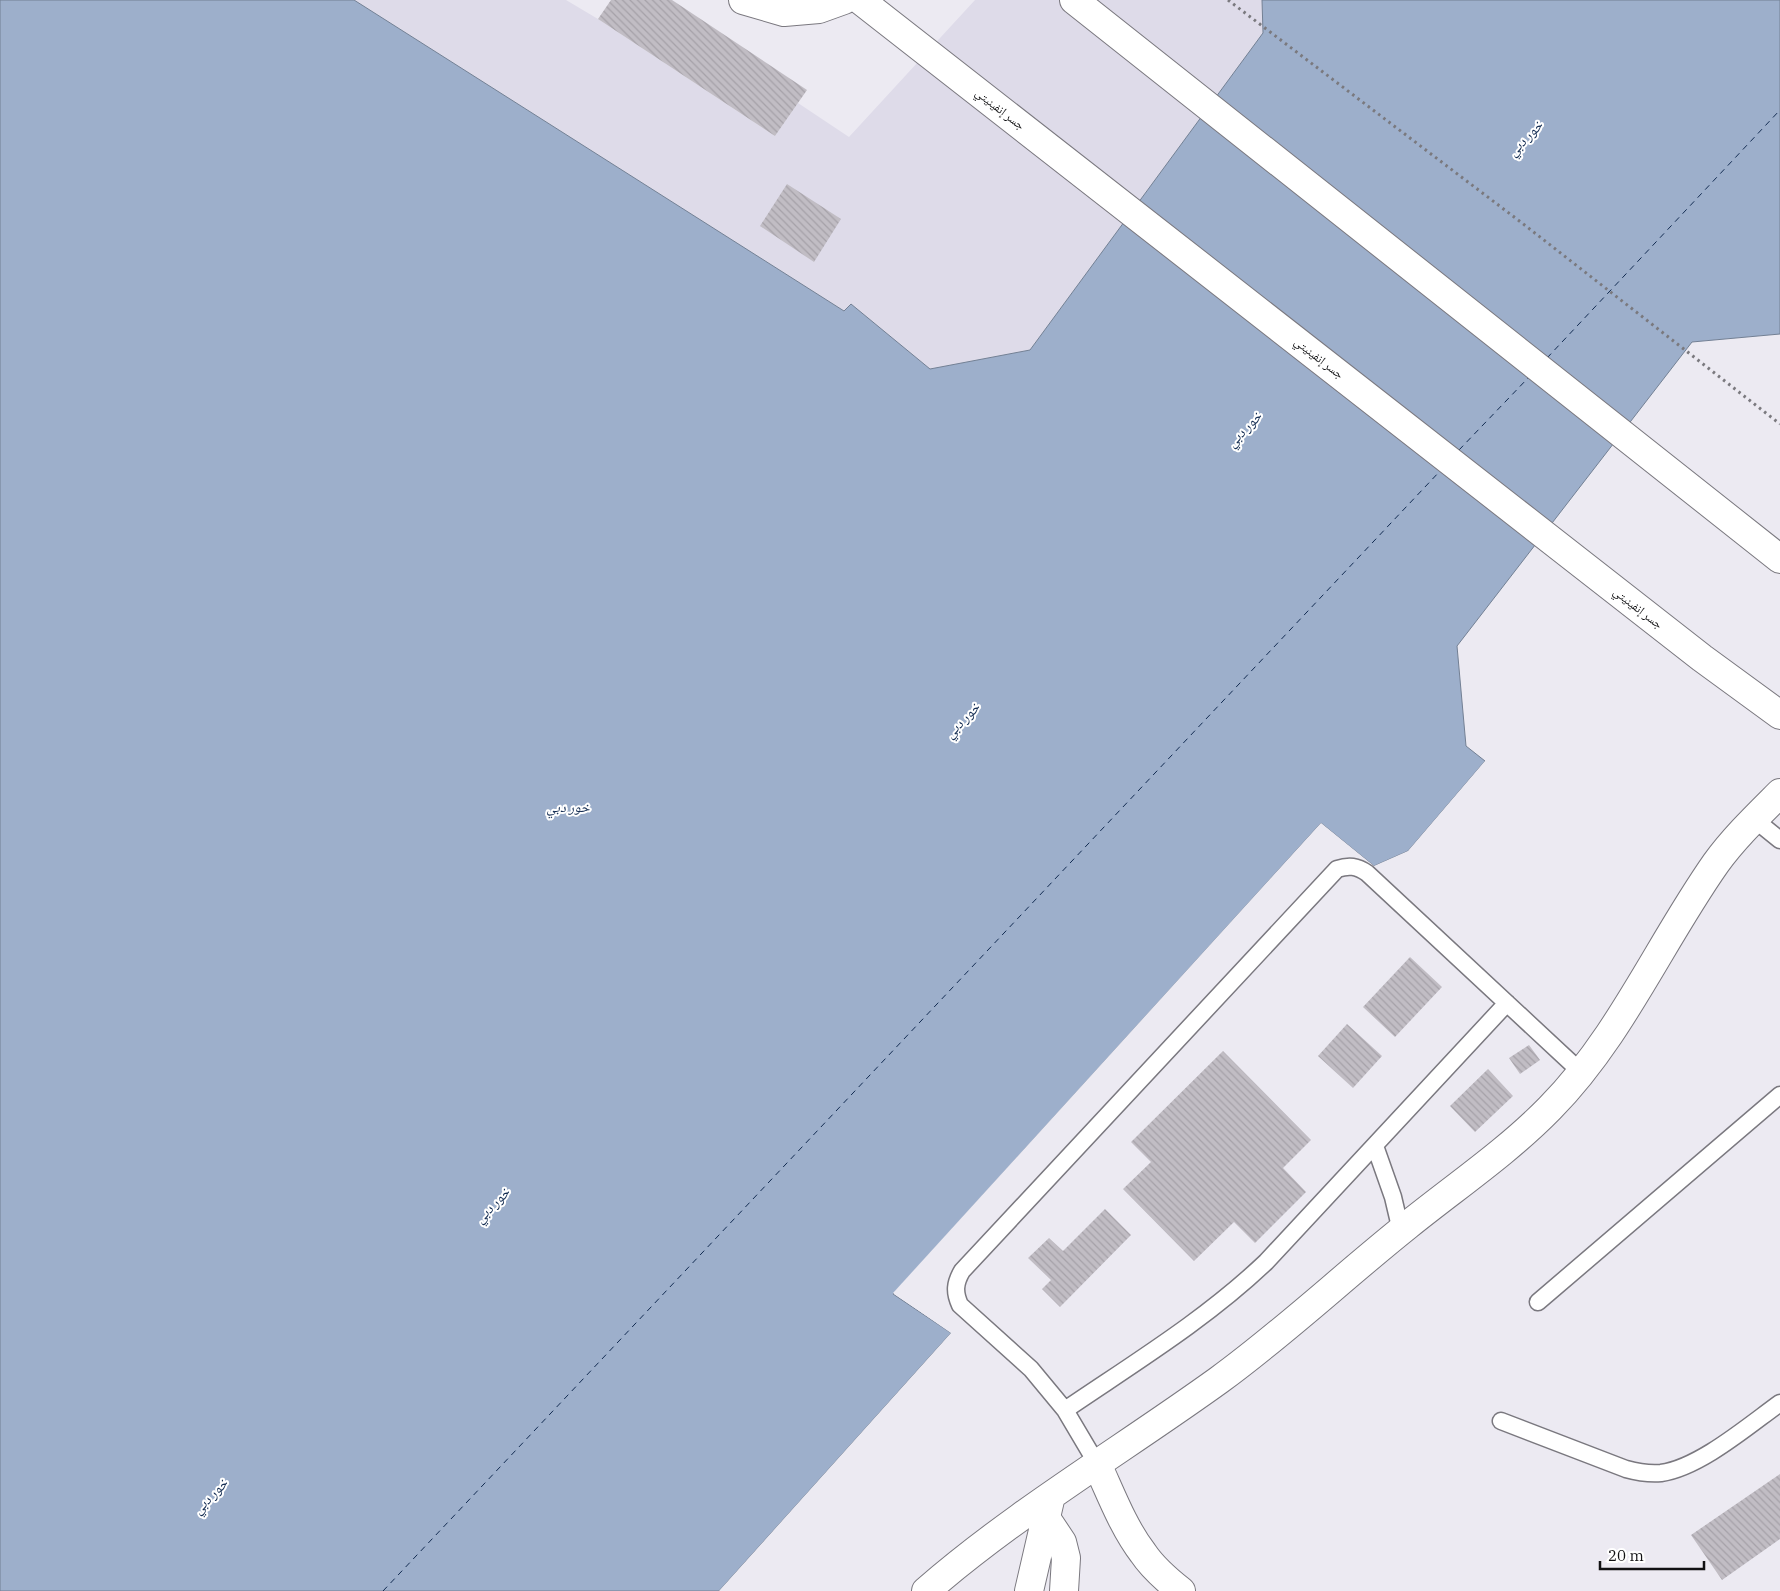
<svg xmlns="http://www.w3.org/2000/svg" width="1780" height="1591" viewBox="0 0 1780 1591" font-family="'IBM Plex Serif','Noto Naskh Arabic',serif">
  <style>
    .built { fill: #dedbe9 }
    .water { fill: #9dafcb; stroke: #738094 }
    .pier { fill: #eceaf2 }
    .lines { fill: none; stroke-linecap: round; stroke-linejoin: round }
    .ferry { stroke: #132c52; stroke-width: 1; stroke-dasharray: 6 5; stroke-linecap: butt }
    .building { fill: url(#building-back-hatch) }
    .lane-casing { stroke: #7a787f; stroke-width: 19 }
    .street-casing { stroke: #7a787f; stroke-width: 30 }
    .secondary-casing { stroke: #7a787f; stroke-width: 30 }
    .highway-casing { stroke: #7a787f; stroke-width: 30 }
    .path { stroke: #7a797e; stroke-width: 3; stroke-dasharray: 2.5 4; stroke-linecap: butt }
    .lane { stroke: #fff; stroke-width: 16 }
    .street { stroke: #fff; stroke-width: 28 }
    .secondary { stroke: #fff; stroke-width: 28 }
    .highway { stroke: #fff; stroke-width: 28 }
    .labels { text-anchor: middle; stroke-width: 4; stroke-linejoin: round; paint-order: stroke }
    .street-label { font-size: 12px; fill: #111113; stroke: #fff }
    .water-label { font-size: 14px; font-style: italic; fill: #132c52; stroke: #fff }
  </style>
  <defs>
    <pattern id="building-back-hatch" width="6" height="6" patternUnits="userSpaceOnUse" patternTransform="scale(1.25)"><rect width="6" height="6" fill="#c1bdc4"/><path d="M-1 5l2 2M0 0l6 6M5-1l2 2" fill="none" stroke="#a5a1a8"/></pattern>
  </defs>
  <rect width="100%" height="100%" fill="#eceaf2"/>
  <!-- built -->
  <path class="built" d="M354,0H566L598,19L775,136L798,103L849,137L975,0H1262L1264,32L1030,350L930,369L851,304L844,311Z"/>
  <!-- water -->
  <path class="water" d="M0,0H354L844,311L851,304L930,369L1030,350L1263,33L1262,0H1780V334L1692,342L1457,646L1466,746L1485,761L1408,851L1374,866L1321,823L893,1294L951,1333L719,1591H0Z"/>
  <!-- pier -->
  <path class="pier" d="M1485,761L1487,762L1409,852L1375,868L1321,826L897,1293L952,1331L953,1334L730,1583L722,1591H719L951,1333L893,1293L1321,823L1374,866L1408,851Z"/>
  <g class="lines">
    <!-- ferry -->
    <path class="ferry" d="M1547,358L1780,110
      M1459,450L1529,377
      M383,1591L1441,470"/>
  </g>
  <!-- building -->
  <path class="building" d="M611,0H672L807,90L775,136L598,19Z
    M787,184L841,219L814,262L760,226Z
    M1410,957L1442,987L1395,1037L1363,1007Z
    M1347,1024L1382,1056L1353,1088L1318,1056Z
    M1529,1045L1540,1060L1520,1074L1509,1058Z
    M1223,1051L1311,1140L1283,1168L1306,1192L1255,1243L1234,1222L1194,1261L1123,1189L1151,1162L1131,1142Z
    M1488,1069L1513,1096L1475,1132L1450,1106Z
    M1105,1209L1131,1235L1060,1307L1042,1289L1051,1280L1028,1258L1049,1238L1063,1251Z
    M1780,1474V1539L1722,1580L1691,1535Z"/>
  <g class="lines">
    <!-- lane casing -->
    <g class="lane-casing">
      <path id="lane" d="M1754,819L1780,840
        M1375,1146L1393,1197L1401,1231
        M1538,1302L1780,1095
        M1065,1410C1134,1363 1205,1320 1266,1262L1507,1003
        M1501,1421L1626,1469C1637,1472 1649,1474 1661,1473C1699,1468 1748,1426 1780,1403
        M1097,1464L1065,1410L1031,1369L960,1305C954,1292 955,1283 962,1271L1337,869C1349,865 1357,866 1367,873L1582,1073"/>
    </g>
    <!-- street casing -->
    <g class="street-casing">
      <path id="street" d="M743,0L784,12L819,9L844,0
        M926,1591C1017,1512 1122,1450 1219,1380C1285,1332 1344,1276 1408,1225C1455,1187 1507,1152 1550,1108C1620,1037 1659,944 1716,863C1734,838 1758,815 1780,793
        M1029,1591L1050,1500"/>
    </g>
    <!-- secondary casing -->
    <g class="secondary-casing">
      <path id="secondary" d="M1097,1464C1111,1494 1123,1527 1143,1553C1153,1568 1167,1580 1181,1591
        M1046,1518L1062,1542L1066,1558L1064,1591"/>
    </g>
    <!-- highway casing -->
    <g class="highway-casing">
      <path id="highway" d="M860,0L1702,658L1780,715
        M1074,0L1780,559"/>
    </g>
    <!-- path -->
    <path class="path" d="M1228,0L1522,223L1780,424"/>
    <!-- lane -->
    <use href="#lane" class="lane"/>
    <!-- street -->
    <use href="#street" class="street"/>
    <!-- secondary -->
    <use href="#secondary" class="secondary"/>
    <!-- highway -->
    <use href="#highway" class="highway"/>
  </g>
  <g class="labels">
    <!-- street labels -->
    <g class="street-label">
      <text transform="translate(1000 109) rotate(38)" y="4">جسر إنفينيتي</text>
      <text transform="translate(1319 358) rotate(38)" y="4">جسر إنفينيتي</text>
      <text transform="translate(1638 608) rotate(38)" y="4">جسر إنفينيتي</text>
    </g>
    <!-- water labels -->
    <g class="water-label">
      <text transform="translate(1525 138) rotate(-46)" y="5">خور دبي</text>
      <text transform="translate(1244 429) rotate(-46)" y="5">خور دبي</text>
      <text transform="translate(962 720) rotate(-46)" y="5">خور دبي</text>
      <text x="568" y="812">خور دبي</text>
      <text transform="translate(492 1205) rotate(-46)" y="5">خور دبي</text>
      <text transform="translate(210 1496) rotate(-46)" y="5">خور دبي</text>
    </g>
  </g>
  <!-- scale -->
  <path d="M1600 1561v8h104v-8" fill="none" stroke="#111113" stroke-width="2.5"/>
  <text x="1608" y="1561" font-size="15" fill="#111113" stroke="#ffffff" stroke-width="4" paint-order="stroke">20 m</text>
</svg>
